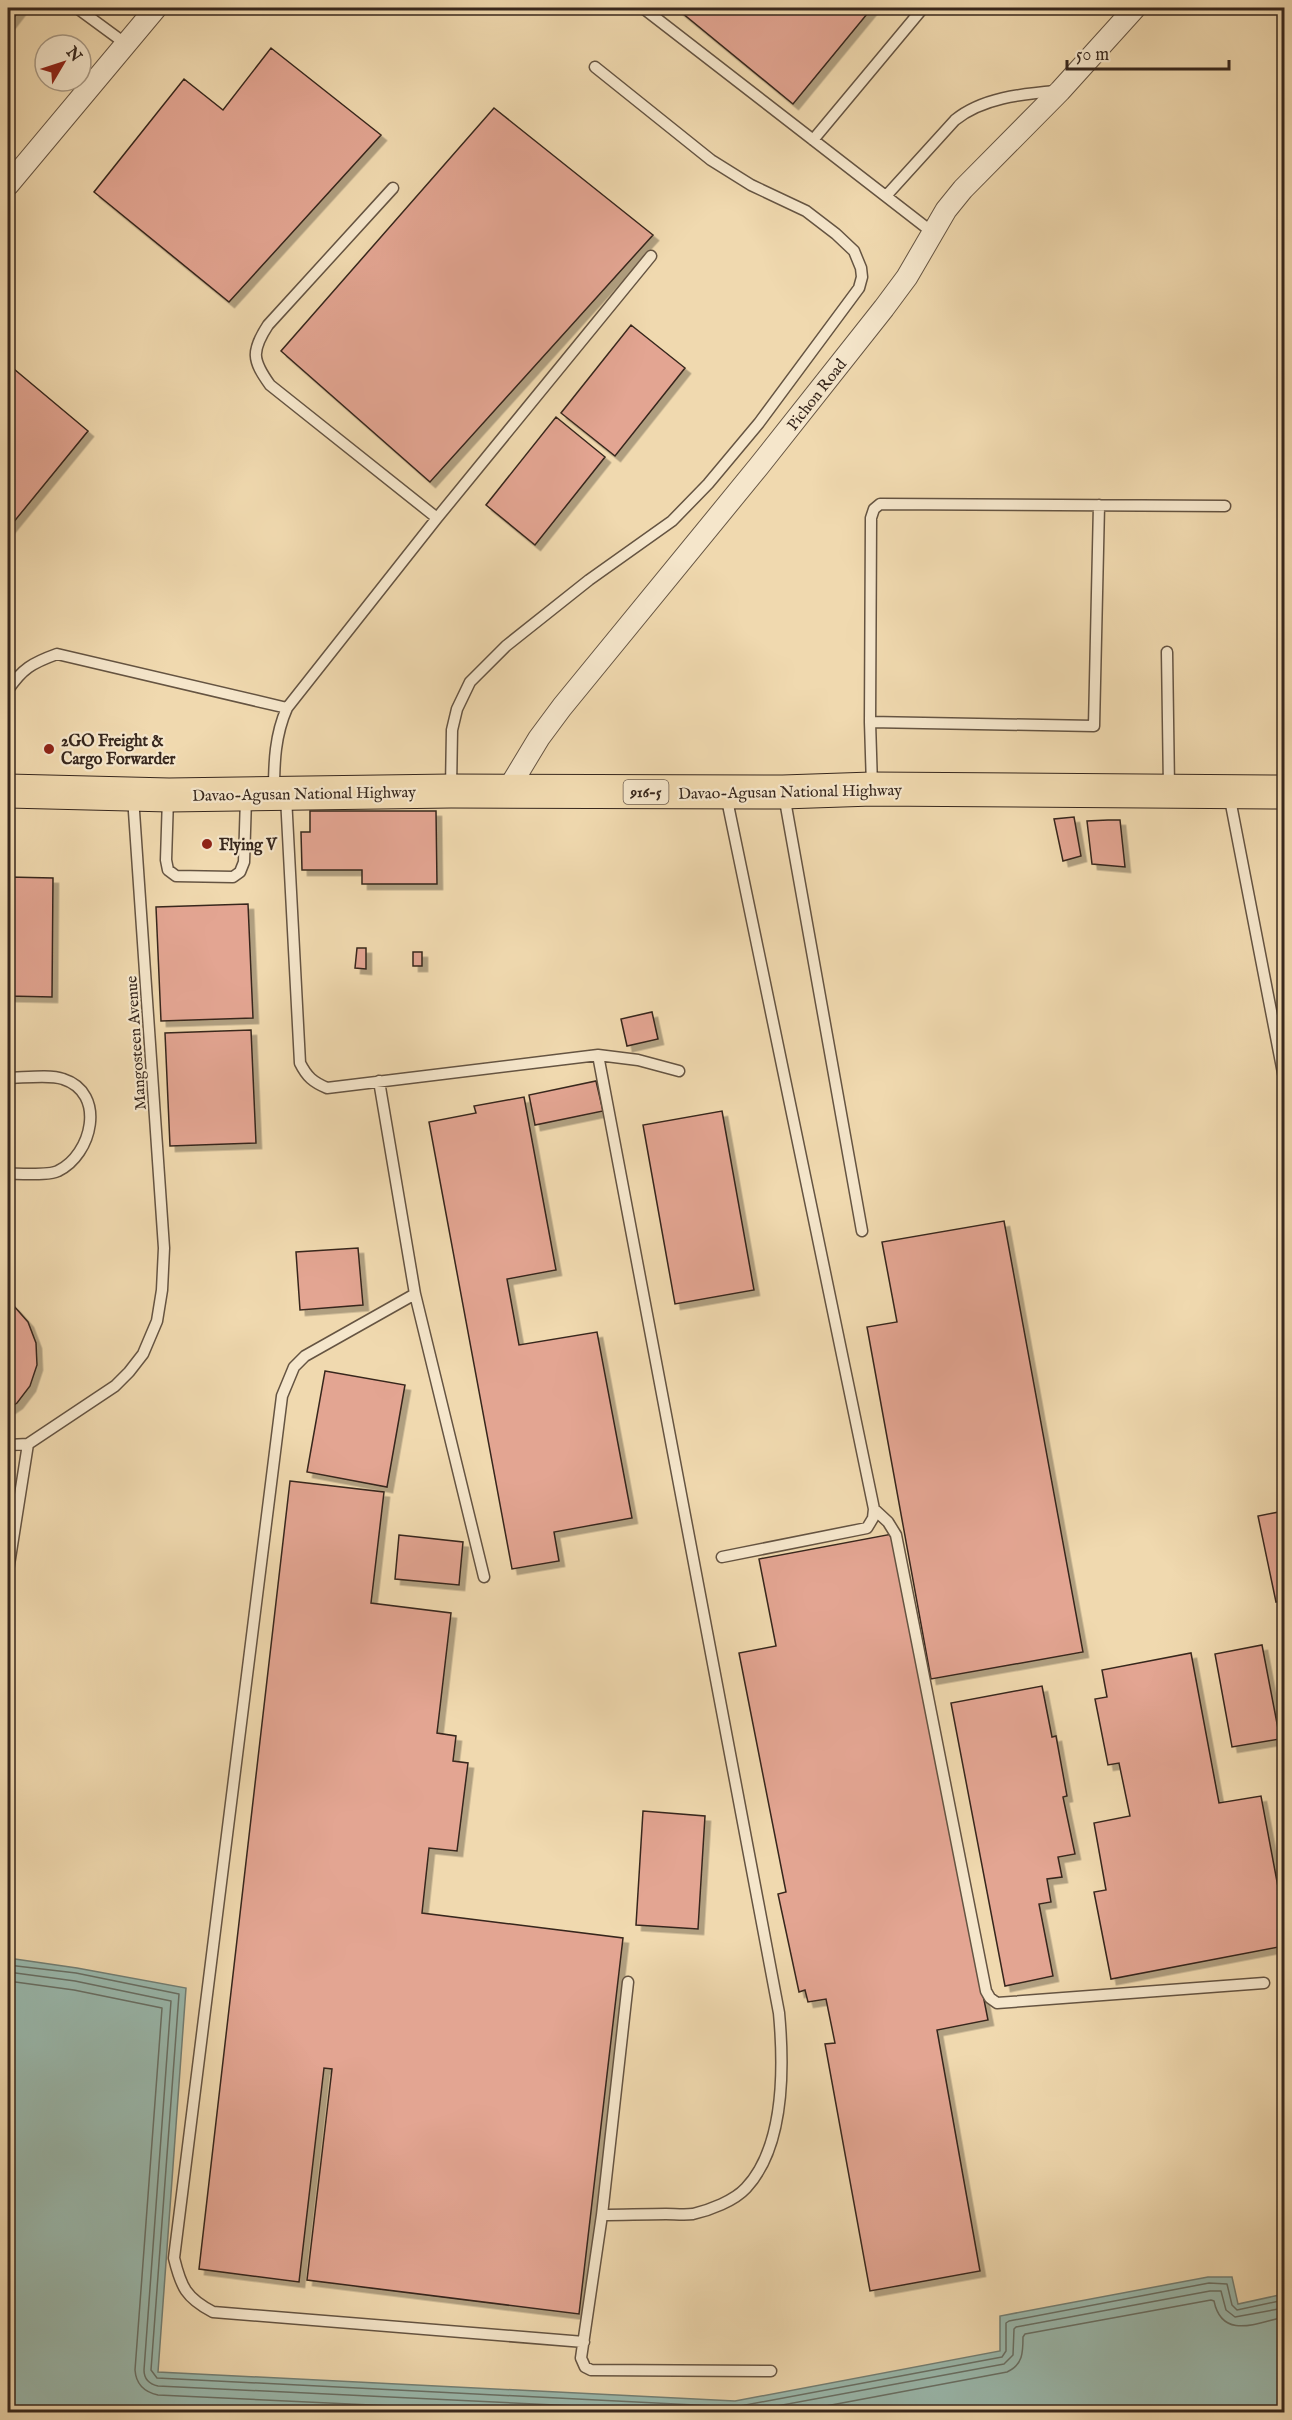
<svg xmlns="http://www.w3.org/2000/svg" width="1292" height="2420" viewBox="0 0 1292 2420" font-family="'IM FELL English',serif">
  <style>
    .water { fill: #9abaaf; stroke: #727f75; stroke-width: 1.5 }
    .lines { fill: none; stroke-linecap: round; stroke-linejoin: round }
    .shore { stroke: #687066; stroke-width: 1.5 }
    .building { fill: #e3a592; stroke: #37271d; stroke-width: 1.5; filter: url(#shadow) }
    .service-casing { stroke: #655442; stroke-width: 13 }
    .minor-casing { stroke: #655442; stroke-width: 23 }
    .primary-casing { stroke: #37271d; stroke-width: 35 }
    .service { stroke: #f5e6cb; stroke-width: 10 }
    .minor { stroke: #f5e6cb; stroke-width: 21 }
    .primary { stroke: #f0d9af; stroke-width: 33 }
    .poi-dot { fill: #8f2418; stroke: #f5e6cb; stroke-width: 2 }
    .labels { text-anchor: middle; stroke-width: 4.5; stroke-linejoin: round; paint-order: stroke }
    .shield { fill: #f5e6cb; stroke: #706051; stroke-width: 1.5 }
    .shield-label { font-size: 15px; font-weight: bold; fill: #37271d }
    .street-label { font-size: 16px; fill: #37271d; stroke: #f5e6cb }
    .poi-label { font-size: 16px; font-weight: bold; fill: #37271d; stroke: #f5e6cb; text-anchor: start }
  </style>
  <defs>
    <filter id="shadow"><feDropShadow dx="5.5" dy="5.5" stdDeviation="0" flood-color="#0004"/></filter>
  </defs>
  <rect width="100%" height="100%" fill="#f0d9af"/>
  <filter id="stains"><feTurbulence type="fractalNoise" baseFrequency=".00333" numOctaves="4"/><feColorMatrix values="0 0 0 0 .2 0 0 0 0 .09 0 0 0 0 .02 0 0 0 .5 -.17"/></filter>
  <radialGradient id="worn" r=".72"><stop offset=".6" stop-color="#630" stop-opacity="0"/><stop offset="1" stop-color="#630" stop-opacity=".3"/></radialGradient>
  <!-- water -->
  <path class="water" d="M8,1958L77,1968L186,1988L158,2372L735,2401L1000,2351V2316L1208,2277H1232L1238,2304L1284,2294V2412H8Z"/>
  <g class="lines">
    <!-- shore -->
    <path class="shore" d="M8,1965L76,1973L179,1994L151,2370L157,2378L735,2407L1002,2357L1006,2351V2323L1009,2321L1209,2283L1227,2284L1232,2305L1237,2310L1284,2300
      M8,1972L75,1981L171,2001L144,2370C144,2379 149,2384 158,2386L703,2412
      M8,1981L74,1990L162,2008L135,2370C136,2384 144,2392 158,2395L520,2412
      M745,2412L1004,2364L1013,2355L1014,2329L1016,2327L1210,2291H1221L1226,2310L1235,2317L1284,2308
      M794,2412L1007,2372C1023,2365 1023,2352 1023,2337L1025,2334L1211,2300L1214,2301C1222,2340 1257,2323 1284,2317"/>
  </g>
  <!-- building -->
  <path class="building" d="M8,8H21L8,25Z
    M676,8H872L793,104Z
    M271,48L381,135L229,302L94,192L184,79L223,110Z
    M494,108L653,235L430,482L281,351Z
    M631,325L685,368L615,456L561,413Z
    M8,364L88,431L8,529Z
    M556,417L605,457L535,545L486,505Z
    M310,811H436L437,884H362V870H302L301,832H310Z
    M1074,817L1081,856L1063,861L1054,819Z
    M1108,820H1120L1125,867L1092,864L1087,821Z
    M8,877L53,878L52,997L8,996Z
    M248,904L253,1018L161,1021L156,907Z
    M357,948H366V969L355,968Z
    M413,952H422V966H413Z
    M652,1012L658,1039L627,1046L621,1019Z
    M251,1030L256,1143L170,1146L165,1033Z
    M596,1081L603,1111L535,1125L529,1095Z
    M524,1097L556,1270L507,1279L519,1345L597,1332L632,1518L554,1532L559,1561L512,1569L429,1122L476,1113L474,1106Z
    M722,1111L754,1290L675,1304L643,1125Z
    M1004,1221L1083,1652L931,1679L867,1327L897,1322L882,1242Z
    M358,1248L363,1305L300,1310L296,1252Z
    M8,1302L14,1306L28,1322L36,1343L37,1365L30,1386L17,1403L8,1409Z
    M325,1371L405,1385L387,1487L307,1472Z
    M290,1481L384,1492L371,1603L451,1613L437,1733L456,1736L453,1761L468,1763L457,1851L429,1848L422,1913L623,1938L579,2314L307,2280L332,2069L324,2068L299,2282L199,2269Z
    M1284,1511V1600L1276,1602L1258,1516Z
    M892,1534L988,2020L937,2030L980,2271L870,2291L825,2044L835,2043L826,1999L808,2002L805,1990L799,1992L778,1894L786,1892L739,1653L776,1646L759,1559Z
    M399,1535L463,1542L459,1585L395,1579Z
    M1284,1628V1665L1278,1630Z
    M1262,1645L1280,1739L1232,1747L1215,1654Z
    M1191,1653L1219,1803L1261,1796L1284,1919V1946L1111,1979L1094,1892L1106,1890L1094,1823L1130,1816L1119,1763L1108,1765L1095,1699L1107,1697L1102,1670Z
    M1042,1686L1052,1737L1056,1736L1067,1796L1063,1797L1075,1854L1058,1857L1062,1877L1047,1879L1051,1902L1039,1904L1053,1976L1005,1986L951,1703Z
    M643,1811L705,1816L698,1929L636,1925Z"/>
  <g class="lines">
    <!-- service casing -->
    <g class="service-casing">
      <path id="service" d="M77,8L126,44
        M643,8L932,232
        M813,140L923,8
        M393,188L268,325C251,351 252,360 270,385L437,518
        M886,196L955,120C982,98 1021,94 1056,91
        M1099,505L1094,726L870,722L871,518L874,509L880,504L1225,506
        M1167,652L1169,788
        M8,690C22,669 32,663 57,654L287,708
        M870,722L872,786
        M451,788L452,730L457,709L470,682L506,646L589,580L672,521L708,484L759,423L859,288L862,277L861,268L854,251L836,234L806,211L751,185L711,160L595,67
        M274,792C274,762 275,735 287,708L437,518L651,256
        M1229,794L1284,1078
        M784,795L862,1231
        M286,797L300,1063C307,1077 313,1082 327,1088L598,1055L779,2013C784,2067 785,2146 746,2188C734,2201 710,2210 693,2214C685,2215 674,2214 666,2214C644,2214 623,2215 602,2215
        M168,798L166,860L168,870L176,876L233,877L240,872L244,862L246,798
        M598,1055L638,1060L679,1071
        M8,1078C22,1078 50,1074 63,1079C107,1093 92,1155 58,1171C48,1176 20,1173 8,1174
        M379,1081L415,1294L305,1356L294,1367L282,1396L174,2258C181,2287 186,2298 213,2312L584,2342
        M415,1294L484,1577
        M8,1445L28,1444L115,1386L129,1372L143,1354L157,1321L162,1290L164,1248L133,797
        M874,1509L888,1522L896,1535L986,1991L990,1998L997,2003L1264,1983
        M722,1557L867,1528L873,1518L874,1509L726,795
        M8,1571L28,1444
        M628,1982L602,2215L581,2358L585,2367L591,2370L771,2371"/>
    </g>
    <!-- minor casing -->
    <g class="minor-casing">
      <path id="minor" d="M8,185L156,8
        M507,791L539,738L562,707L759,466L884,308L907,277L946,210L963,189L1060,91L1135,8"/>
    </g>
    <!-- primary casing -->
    <g class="primary-casing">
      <path id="primary" d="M8,791L169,795L451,791L783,792L872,789L1284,792"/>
    </g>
    <!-- service -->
    <use href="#service" class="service"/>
    <!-- minor -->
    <use href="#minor" class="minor"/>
    <!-- primary -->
    <use href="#primary" class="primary"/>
  </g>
  <!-- markers -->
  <g class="poi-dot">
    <circle cx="49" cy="749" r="6"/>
    <circle cx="207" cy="844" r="6"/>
  </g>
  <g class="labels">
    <!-- shield labels -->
    <rect class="shield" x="623.5" y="780" width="45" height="24" rx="4.5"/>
    <g class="shield-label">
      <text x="646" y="797">916-5</text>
    </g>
    <!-- street labels -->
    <g class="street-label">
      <text transform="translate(816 394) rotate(-52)" y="6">Pichon Road</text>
      <text transform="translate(790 791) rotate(-1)" y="6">Davao-Agusan National Highway</text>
      <text transform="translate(304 793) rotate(-1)" y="6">Davao-Agusan National Highway</text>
      <text transform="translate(135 1043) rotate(-94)" y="6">Mangosteen Avenue</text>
    </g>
    <!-- poi labels -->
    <g class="poi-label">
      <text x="61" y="746">2GO Freight &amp;<tspan x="61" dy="18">Cargo Forwarder</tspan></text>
      <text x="219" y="850">Flying V</text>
    </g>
  </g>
  <!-- margin -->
  <rect width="1292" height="2420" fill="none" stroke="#f0d9af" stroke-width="30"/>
  <rect x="9" y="9" width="1274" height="2402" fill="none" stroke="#37271d" stroke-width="3"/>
  <rect x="15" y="15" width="1262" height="2390" fill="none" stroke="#37271d" stroke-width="1.5"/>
  <!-- north arrow -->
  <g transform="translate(63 63) rotate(51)"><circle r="28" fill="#f5e6cb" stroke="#a99a85" stroke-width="1.5"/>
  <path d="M0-4.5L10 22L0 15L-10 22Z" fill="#8f2418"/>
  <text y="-9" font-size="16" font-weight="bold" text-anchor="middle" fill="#37271d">N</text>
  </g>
  <!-- scale -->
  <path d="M1067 60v9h162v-9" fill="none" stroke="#37271d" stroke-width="3"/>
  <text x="1076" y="60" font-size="18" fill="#37271d" stroke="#f5e6cb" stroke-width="4.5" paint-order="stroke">50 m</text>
  <rect width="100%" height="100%" filter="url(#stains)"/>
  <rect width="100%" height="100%" fill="url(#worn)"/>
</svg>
